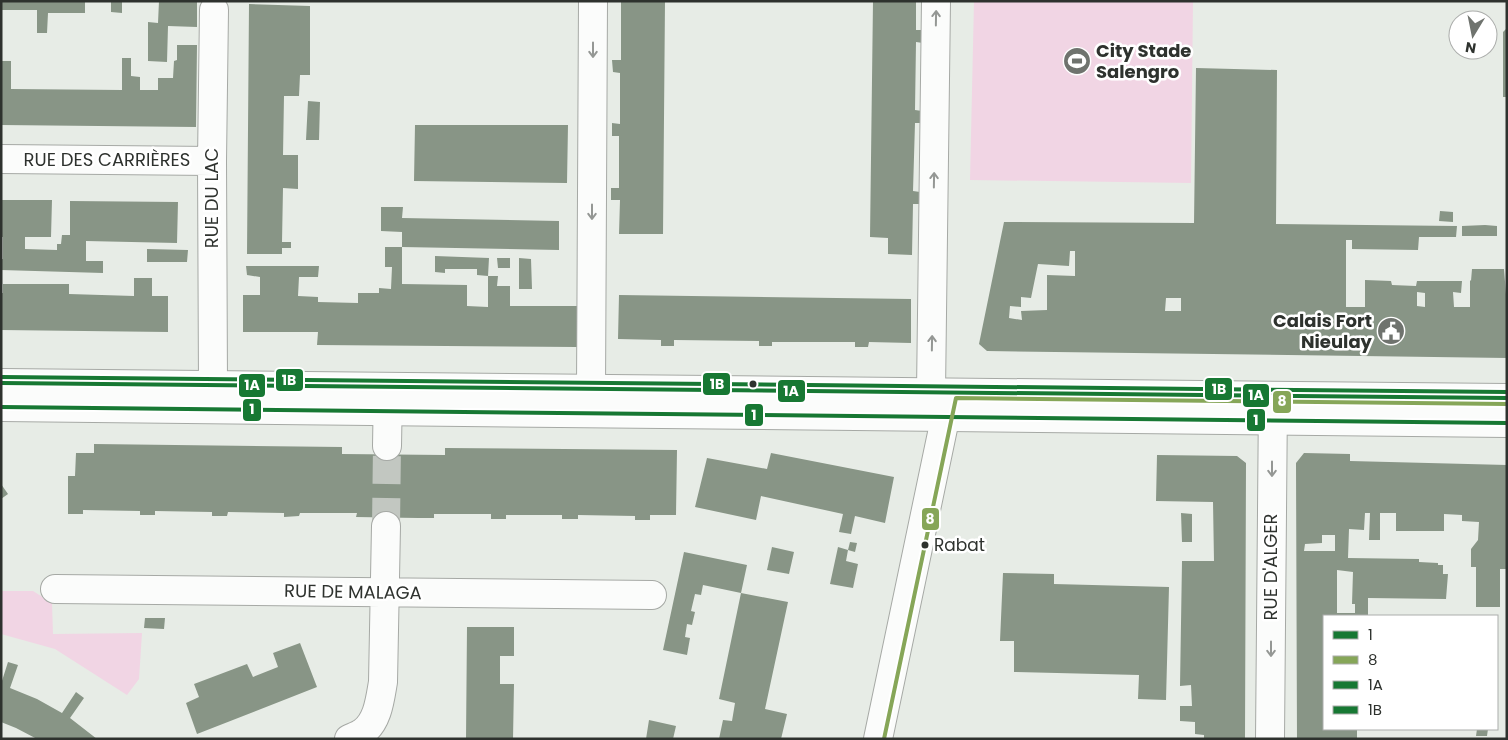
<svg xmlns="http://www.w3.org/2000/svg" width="1508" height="740" viewBox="0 0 1508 740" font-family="Poppins,sans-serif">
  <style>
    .green { fill: #f1d5e4 }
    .building { fill: #889586; fill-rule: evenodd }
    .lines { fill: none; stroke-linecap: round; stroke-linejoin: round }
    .minor-tunnel { stroke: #c2c7c1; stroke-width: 28; stroke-dasharray: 28 14; stroke-linecap: butt }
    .minor-casing { stroke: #a6a9a5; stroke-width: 30 }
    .major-casing { stroke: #a6a9a5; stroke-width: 30 }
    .minor { stroke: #fbfcfb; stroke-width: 28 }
    .major { stroke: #fbfcfb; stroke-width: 28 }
    .bus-1-casing { stroke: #fff; stroke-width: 8 }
    .bus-2-casing { stroke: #fff; stroke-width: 8 }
    .bus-3-casing { stroke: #fff; stroke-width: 8 }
    .bus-4-casing { stroke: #fff; stroke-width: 8 }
    .bus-1 { stroke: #177833; stroke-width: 4 }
    .bus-2 { stroke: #86a658; stroke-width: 4 }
    .bus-3 { stroke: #177833; stroke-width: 4 }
    .bus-4 { stroke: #177833; stroke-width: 4 }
    .oneway { stroke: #949794 }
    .bus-dot { fill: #2e322e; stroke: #fff; stroke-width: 2 }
    .labels { text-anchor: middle; stroke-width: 5; stroke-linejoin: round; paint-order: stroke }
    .bus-label { font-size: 17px; fill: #2e322e; stroke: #fff; text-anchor: start }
    .poi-label { font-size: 18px; font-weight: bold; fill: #2e322e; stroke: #fff; text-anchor: start }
    .street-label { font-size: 18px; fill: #2e322e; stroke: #fff }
    .line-badge { stroke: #fff; stroke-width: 2 }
    .badge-label { font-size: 14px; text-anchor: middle; font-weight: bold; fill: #fff }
  </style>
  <rect width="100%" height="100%" fill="#e7ece6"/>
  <!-- green -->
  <path class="green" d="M974,1H1193L1191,183L970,180Z
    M1,591H33L52,603L53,634L142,633L139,679L127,695L55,649L1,634Z"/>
  <!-- building -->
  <path class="building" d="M1,1H85V13H48L47,33H37V10H1Z
    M111,1H122V13L111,12Z
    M159,1H197V27L168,26L167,62L148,61V22L158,23Z
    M621,1H665L663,234H619L620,200H611V188H619V136H612V123L620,124V73L613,72L612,60H621Z
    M873,1H916V30H923V43L916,42L915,110L922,111L921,123H915L913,191L920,192L919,204H913L912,255L888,254V238L870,237Z
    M249,4L310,6V75H300L299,96H284L283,155H298V189L283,188L282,242H291V248H282V254H247Z
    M1507,28V97H1503V32Z
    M177,45H197L196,127L1,125V61H11V89L122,90V58H131V76L140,77V90H158V78H173L174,61L177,60Z
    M1196,68L1277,70L1276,224L1457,226L1456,237H1419L1418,250L1352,249V240H1346V307H1365V280L1391,281L1392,285L1416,286L1417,281H1462L1461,293L1453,292L1454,307H1470V280L1471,281L1472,269H1504L1507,307V358L987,351L979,344L1004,222L1194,223ZM1070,251H1075V276L1047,275V310L1021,311L1022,320L1009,318L1010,306L1021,307V297L1031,298L1038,264L1069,266ZM1417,292L1425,293V307L1417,306ZM1166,298H1181V311H1165Z
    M308,101L320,102L319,140H306Z
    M415,125H568L567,183L414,181Z
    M1,200H52L51,237H25V249L57,250V244H61L62,235H70V201L178,202L177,243L86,241V261H103V273L1,270V259H3V237H1Z
    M381,207H403L402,218L559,221V250L402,247V232L381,231Z
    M1440,211L1453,212V222L1439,221Z
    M1485,225L1497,226V236H1462V226Z
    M385,247H402V284L467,285V306L488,307V276H498L497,286H510V306H577V347L317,345L318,332H243V295H260V277L247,275L246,266H319L318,277H299L298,296L318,297V302L358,303V293H379V288L391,289L392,267H385Z
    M147,249L188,250L187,262H147Z
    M435,256L489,258L488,276L477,275V269H445V273L435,272Z
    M497,258H510V268H498Z
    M519,258L531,259L532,289H519Z
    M134,278H152V296H168V332L1,330V293H3V284H69V294L134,296Z
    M619,295L911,299V343L869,342L868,347H855V342H772V346H759V341L674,340V346H661V340L618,339Z
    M94,444L342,447V454L445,455V448L677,450L676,515H650V520H635V516L578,515V519H562V515H506V519H491V514H434V518H418L356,517L357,513H300L299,516L284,517V513L228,512L227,516H212V512L155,511V515H140V511L83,510V514H68V476H75L76,453H94Z
    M771,453L894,477L885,523L855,516L851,534L839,532L843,514L761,496L756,520L695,507L707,458L767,469Z
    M1304,453L1350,454V461L1507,465V569H1500V607H1476V567H1471V549L1478,540L1479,522L1462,521V515L1444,514V531H1396V513H1380V540H1369L1370,513H1365L1364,530L1349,529L1348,558L1419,559V562L1438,563V565H1443V574H1448L1446,599L1368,598V616H1324V729H1357V739H1297L1296,463ZM1322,535H1335V551H1304L1305,544L1322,543ZM1337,570L1353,572L1352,604H1355V613H1337Z
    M1157,455L1237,456L1246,463L1245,739H1204V735L1195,734V722L1180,721V706H1192L1191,685L1180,686L1182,561H1214L1213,502L1156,501Z
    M1,484L8,494L1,499Z
    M1181,513L1192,514V542H1182Z
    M850,542L857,543L855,552L848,550Z
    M772,547L794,552L789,574L767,570Z
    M838,547L848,550L846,561L858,564L853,588L830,584Z
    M684,552L747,565L741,593L703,585L701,595L695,594L691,611L695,612L692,625L687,624L685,637L690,638L687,655L663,650Z
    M1003,573L1054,574V584L1169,587L1166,700L1138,699L1139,675L1014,672V641H1000Z
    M741,593L788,602L765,709L787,714L781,739H719L723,720L732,721L735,703L719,699Z
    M145,618H165L164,629L144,628Z
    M467,627H514V656H500V684H514L513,739H466Z
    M300,643L317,687L197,734L186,703L199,697L194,684L247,664L253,677L278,667L273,653Z
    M8,662L18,665L10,688L37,699L62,713L76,692L84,698L70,718L97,739H37L16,728L1,722V684Z
    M649,720L676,726L673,739H646Z
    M1477,729H1488L1487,736H1476Z"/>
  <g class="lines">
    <!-- minor-tunnel -->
    <path class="minor-tunnel" d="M386,526L387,446"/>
    <!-- minor casing -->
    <g class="minor-casing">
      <path id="minor" d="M1,159L212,161
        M213,385L212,161L214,10
        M591,389L593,1
        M931,392L936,1
        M387,446L388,388
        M55,589L652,595
        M349,739C353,737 359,735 363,732C378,721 380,699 383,682L386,526
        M878,739L950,395
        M1270,739L1273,398"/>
    </g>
    <!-- major casing -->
    <g class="major-casing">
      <path id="major" d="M1,383L1507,398
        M1,407L1507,423"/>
    </g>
    <!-- minor -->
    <use href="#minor" class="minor"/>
    <!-- major -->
    <use href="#major" class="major"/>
    <!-- bus-1 casing -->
    <g class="bus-1-casing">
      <path id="bus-1" d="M1,407L1507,423"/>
    </g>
    <!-- bus-2 casing -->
    <g class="bus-2-casing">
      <path id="bus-2" d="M884,739L956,398L1507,404"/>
    </g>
    <!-- bus-3 casing -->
    <g class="bus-3-casing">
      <path id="bus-3" d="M1,383L1507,398"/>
    </g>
    <!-- bus-4 casing -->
    <g class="bus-4-casing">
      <path id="bus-4" d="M1,377L1507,392"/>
    </g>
    <!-- bus-1 -->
    <use href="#bus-1" class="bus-1"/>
    <!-- bus-2 -->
    <use href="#bus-2" class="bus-2"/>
    <!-- bus-3 -->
    <use href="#bus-3" class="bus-3"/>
    <!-- bus-4 -->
    <use href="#bus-4" class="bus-4"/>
  </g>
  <!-- one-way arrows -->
  <defs><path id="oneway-shaft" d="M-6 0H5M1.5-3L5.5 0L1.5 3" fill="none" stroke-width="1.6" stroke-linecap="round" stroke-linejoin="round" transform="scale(1.25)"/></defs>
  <g class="oneway">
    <use href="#oneway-shaft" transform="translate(936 18) rotate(-89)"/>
    <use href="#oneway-shaft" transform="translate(593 50) rotate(90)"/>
    <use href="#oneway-shaft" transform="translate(934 180) rotate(-89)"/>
    <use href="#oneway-shaft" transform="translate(592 212) rotate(90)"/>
    <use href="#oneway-shaft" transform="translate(932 343) rotate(-89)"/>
    <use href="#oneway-shaft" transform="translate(1272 469) rotate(90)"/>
    <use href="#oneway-shaft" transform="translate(1271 649) rotate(90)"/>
  </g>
  <!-- icons -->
  <defs>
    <g id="stadium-disc" transform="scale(1.4375)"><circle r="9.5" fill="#6f736e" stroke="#fff"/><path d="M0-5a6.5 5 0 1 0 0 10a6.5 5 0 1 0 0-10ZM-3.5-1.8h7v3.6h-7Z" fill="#fff"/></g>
    <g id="civic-disc" transform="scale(1.4375)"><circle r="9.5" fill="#6f736e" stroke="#fff"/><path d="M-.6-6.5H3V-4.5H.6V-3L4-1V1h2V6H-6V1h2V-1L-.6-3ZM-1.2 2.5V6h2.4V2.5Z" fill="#fff"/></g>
  </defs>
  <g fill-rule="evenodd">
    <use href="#stadium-disc" x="1077" y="61"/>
    <use href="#civic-disc" x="1391" y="331"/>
  </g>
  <!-- markers -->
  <g class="bus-dot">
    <circle cx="753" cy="384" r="4.5"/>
    <circle cx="925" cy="545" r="4.5"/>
  </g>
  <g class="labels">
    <!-- bus labels -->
    <g class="bus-label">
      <text x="934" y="551">Rabat</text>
    </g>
    <!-- poi labels -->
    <g class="poi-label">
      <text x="1096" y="57">City Stade<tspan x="1096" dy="21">Salengro</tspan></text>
      <text x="1372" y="327" text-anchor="end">Calais Fort<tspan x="1372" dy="21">Nieulay</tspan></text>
    </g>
    <!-- street labels -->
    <g class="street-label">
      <text x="107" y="166">RUE DES CARRIÈRES</text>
      <text transform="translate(212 198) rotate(-90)" y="6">RUE DU LAC</text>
      <text transform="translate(1271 567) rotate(-90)" y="6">RUE D'ALGER</text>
      <text transform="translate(353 592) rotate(1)" y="6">RUE DE MALAGA</text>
    </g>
  </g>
  <g class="line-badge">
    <rect x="275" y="368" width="29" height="24" rx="5" fill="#177833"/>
    <rect x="702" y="372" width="29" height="24" rx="5" fill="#177833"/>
    <rect x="238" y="373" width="28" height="25" rx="5" fill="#177833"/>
    <rect x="1204" y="377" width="29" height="24" rx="5" fill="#177833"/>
    <rect x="777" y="379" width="29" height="24" rx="5" fill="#177833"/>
    <rect x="1242" y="383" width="28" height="25" rx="5" fill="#177833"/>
    <rect x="1272" y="390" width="20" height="24" rx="5" fill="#86a658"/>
    <rect x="242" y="398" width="20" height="24" rx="5" fill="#177833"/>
    <rect x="744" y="403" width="20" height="24" rx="5" fill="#177833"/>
    <rect x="1246" y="408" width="20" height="24" rx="5" fill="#177833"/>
    <rect x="921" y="507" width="19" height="24" rx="5" fill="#86a658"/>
  </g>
  <g class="badge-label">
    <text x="289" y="385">1B</text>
    <text x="717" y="389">1B</text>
    <text x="252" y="390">1A</text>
    <text x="1219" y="394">1B</text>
    <text x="791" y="396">1A</text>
    <text x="1256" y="400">1A</text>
    <text x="1282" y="406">8</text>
    <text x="252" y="414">1</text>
    <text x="754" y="420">1</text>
    <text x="1256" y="425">1</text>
    <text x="930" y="524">8</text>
  </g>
  <!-- border -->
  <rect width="1508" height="740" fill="none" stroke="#2e322e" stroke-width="5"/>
  <!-- legend -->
  <rect x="1323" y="615" width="175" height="115" fill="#ffffff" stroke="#abadab"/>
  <rect x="1333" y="631" width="25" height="8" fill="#177833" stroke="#abadab"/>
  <text x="1368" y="640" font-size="15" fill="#2e322e">1</text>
  <rect x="1333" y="656" width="25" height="8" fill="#86a658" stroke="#abadab"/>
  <text x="1368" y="665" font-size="15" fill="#2e322e">8</text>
  <rect x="1333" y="681" width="25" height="8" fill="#177833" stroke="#abadab"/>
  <text x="1368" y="690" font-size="15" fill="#2e322e">1A</text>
  <rect x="1333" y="706" width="25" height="8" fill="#177833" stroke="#abadab"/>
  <text x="1368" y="715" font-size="15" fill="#2e322e">1B</text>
  <!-- north arrow -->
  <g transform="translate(1473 35) rotate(190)"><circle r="24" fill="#ffffff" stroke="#abadab"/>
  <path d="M0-4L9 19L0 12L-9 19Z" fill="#6f736e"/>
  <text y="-8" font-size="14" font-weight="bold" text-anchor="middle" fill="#2e322e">N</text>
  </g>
</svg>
